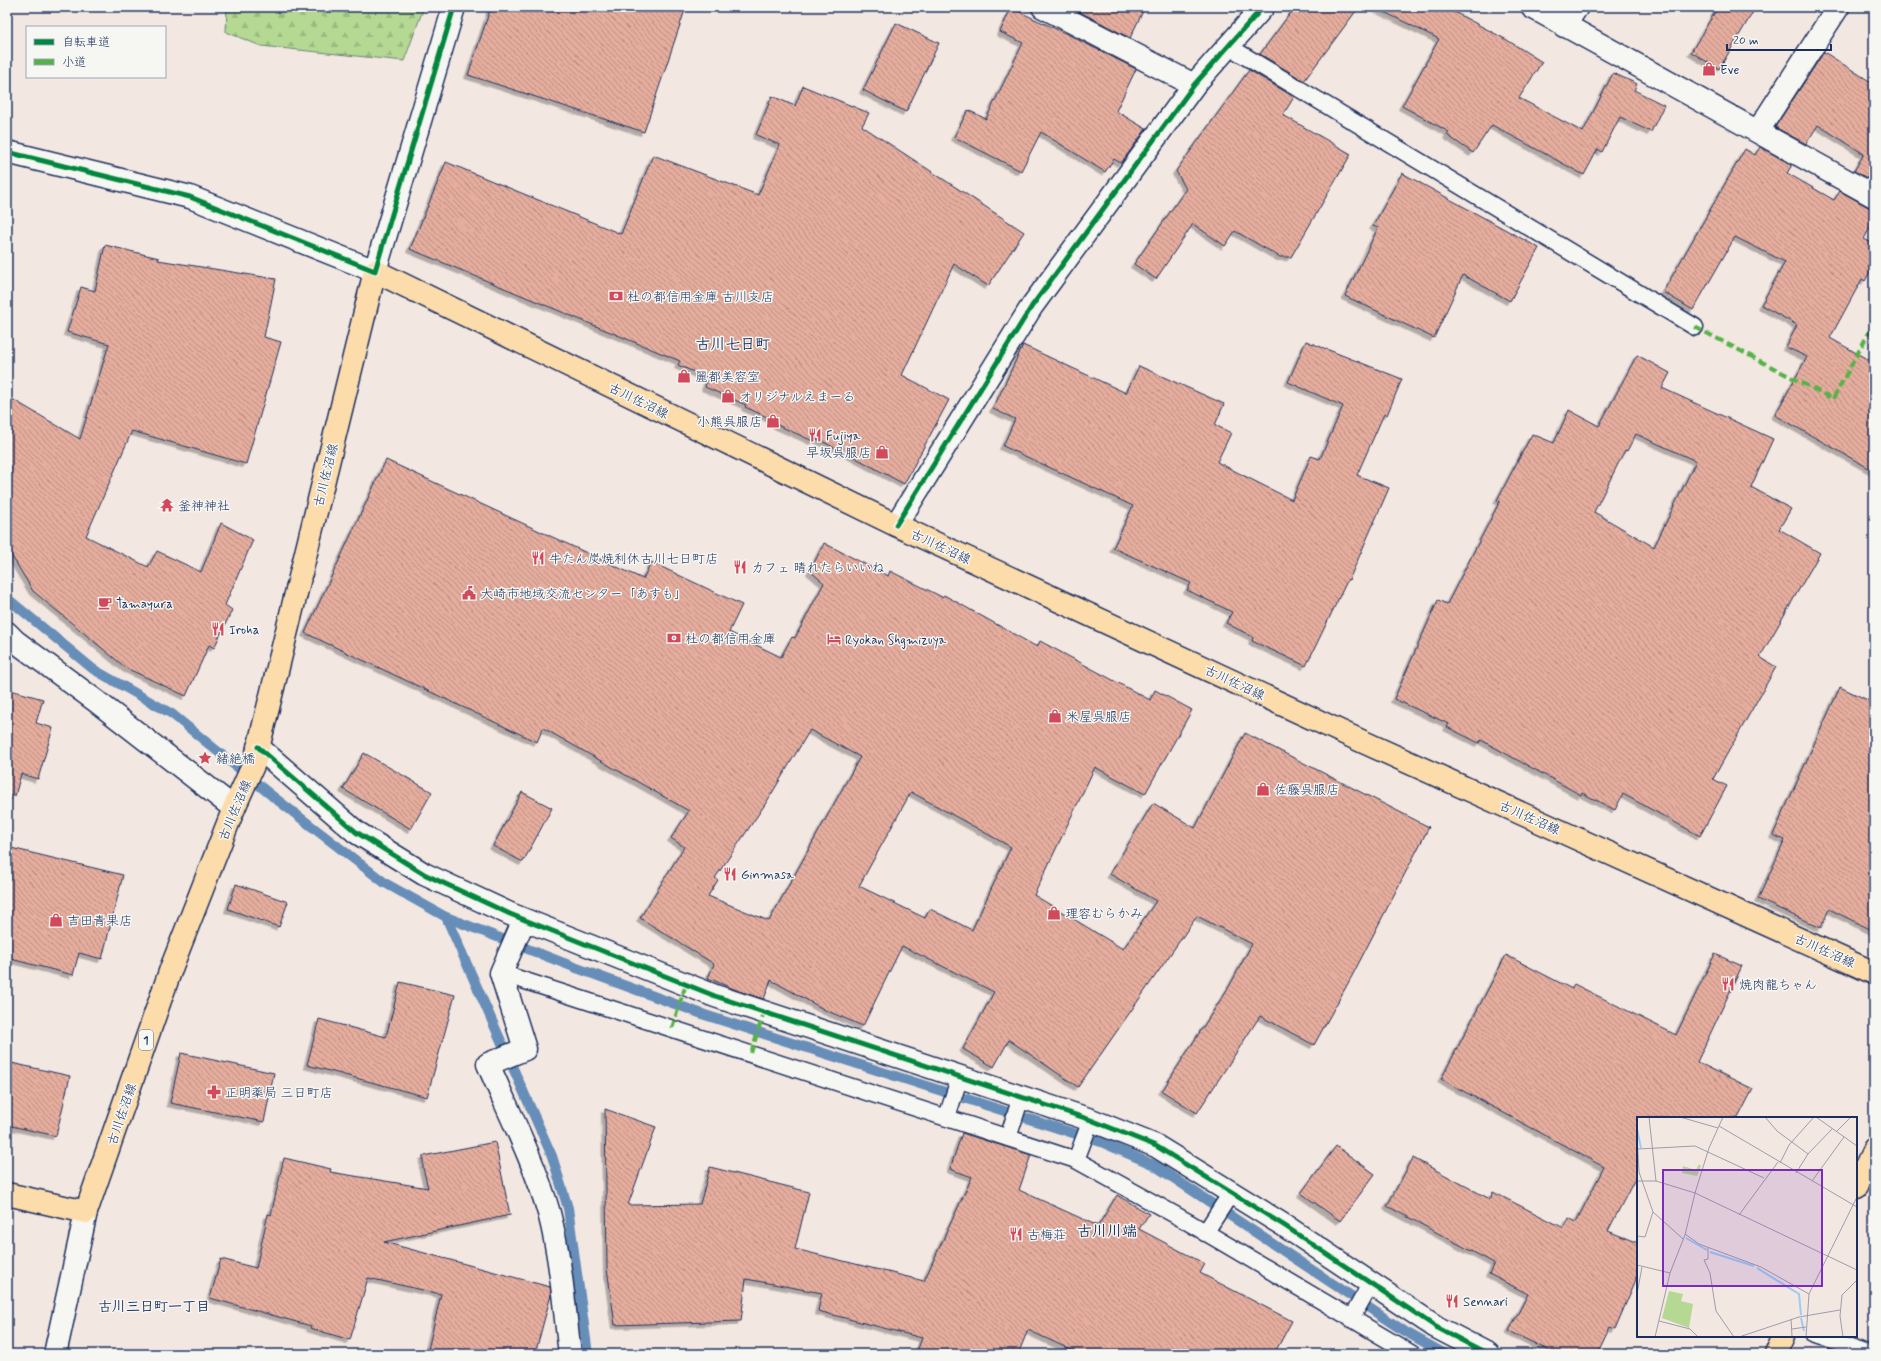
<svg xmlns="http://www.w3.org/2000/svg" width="1881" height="1361" viewBox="0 0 1881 1361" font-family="Mynerve,'Klee One',sans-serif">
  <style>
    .forest { fill: url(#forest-firs); stroke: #688478 }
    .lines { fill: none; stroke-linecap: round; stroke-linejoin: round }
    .stream { stroke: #668eb9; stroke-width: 10 }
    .building { fill: url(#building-back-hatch); stroke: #1b2f5e; fill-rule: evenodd; filter: url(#shadow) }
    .lane-casing { stroke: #1b2f5e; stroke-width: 19 }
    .street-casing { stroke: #1b2f5e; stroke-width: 25 }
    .secondary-casing { stroke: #1b2f5e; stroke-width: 25 }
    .primary-casing { stroke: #1b2f5e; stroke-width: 25 }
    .lane { stroke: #f6f6f2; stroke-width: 16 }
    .street { stroke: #f6f6f2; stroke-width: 22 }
    .secondary { stroke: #f6f6f2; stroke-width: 22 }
    .primary { stroke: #fddcac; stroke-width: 22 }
    .quiet { stroke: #55b248; stroke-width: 4; stroke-dasharray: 8 4; stroke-linecap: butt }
    .cycleway-casing { stroke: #f6f6f2; stroke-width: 8 }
    .cycleway { stroke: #00873e; stroke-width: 5 }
    .labels { text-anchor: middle; stroke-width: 3; stroke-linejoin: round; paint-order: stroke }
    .shield { fill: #f6f6f2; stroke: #5d6b8a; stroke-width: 1 }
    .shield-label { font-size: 12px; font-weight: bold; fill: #1b2f5e }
    .poi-label { font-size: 13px; fill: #1b2f5e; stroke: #f6f6f2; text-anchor: start }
    .street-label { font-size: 13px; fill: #1b2f5e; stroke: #f6f6f2 }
    .neighbourhood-label { font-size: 14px; font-weight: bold; fill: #1b2f5e; stroke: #f6f6f2 }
    .quarter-label { font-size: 15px; font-weight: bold; fill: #1b2f5e; stroke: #f6f6f2 }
    .inset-river { fill: none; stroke: #98cdf6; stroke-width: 2 }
    .inset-road { fill: none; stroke: #9d9dad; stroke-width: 1 }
    .view { fill: #7b2cbf; fill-opacity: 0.15; stroke: #7b2cbf; stroke-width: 2 }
    .inset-edge { fill: none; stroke: #1b2f5e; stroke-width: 2 }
  </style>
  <defs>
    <pattern id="forest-firs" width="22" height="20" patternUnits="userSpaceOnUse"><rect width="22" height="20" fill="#b5d893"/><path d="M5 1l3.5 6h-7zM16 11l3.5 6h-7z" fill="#9bba81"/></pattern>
    <pattern id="building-back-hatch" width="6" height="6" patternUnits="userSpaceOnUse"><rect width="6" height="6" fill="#e5ad9d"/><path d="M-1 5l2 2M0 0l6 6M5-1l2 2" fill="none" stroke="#b98d83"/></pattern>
    <filter id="shadow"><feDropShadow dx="-3.5" dy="3.5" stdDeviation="0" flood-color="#0004"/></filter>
  </defs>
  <rect width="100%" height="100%" fill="#f3e7e1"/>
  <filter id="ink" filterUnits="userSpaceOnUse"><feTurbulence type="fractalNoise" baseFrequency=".025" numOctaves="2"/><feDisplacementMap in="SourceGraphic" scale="8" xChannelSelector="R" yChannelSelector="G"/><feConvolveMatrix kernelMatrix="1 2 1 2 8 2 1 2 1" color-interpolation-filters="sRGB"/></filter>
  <g filter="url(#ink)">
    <!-- forest -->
    <path class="forest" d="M227,7H424L404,61L261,46L226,32Z"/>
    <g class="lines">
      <!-- stream -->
      <path class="stream" d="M7,598L93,669L172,714L271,795L385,883L446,917L574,967L705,1015L1101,1142L1154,1165L1404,1331L1445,1354
        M446,917L552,1156L568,1208L588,1354"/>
    </g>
    <!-- building -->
    <path class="building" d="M491,7H686L644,132L468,75Z
      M1081,7H1145L1130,38L1078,11Z
      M1295,7H1359L1304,81L1260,54Z
      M1374,7H1445L1507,40L1542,62L1519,98L1583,132L1613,73L1637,84L1634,90L1664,105L1651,132L1620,117L1602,152L1598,149L1584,175L1492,125L1473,153L1447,135L1449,132L1402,106L1439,39Z
      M1718,7H1756L1719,69L1691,52Z
      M1011,8L1067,34L1136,69L1116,111L1146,129L1121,163L1114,159L1105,172L1041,132L1021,171L954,137L968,110L986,119L1023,43L1000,32Z
      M896,23L939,43L906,112L863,90Z
      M1824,52L1874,84V182L1854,171L1864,154L1818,125L1806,144L1775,127Z
      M1249,70L1294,97L1283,115L1351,154L1291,257H1280L1235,231L1225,246L1193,224L1156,279L1134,264L1186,189L1176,171Z
      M803,86L869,113L862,126L1024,232L988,286L954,264L902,375L949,400L904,484L854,457L815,438L813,441L775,424L776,421L745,407L746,405L705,387L708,378L678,365L680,361L410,249L446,162L621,234L653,155L758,195L780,145L756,135L772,96L795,106Z
      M1760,147L1792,165L1787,173L1834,200L1840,191L1868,207L1874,208V220L1864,239L1874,244V264L1865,281L1862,279L1830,338L1874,363V471L1775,415L1807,357L1786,347L1797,325L1761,305L1785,262L1735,237L1693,310L1663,292L1745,149L1755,155Z
      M1402,173L1539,248L1510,301L1463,275L1434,338L1345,296L1378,228L1373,226Z
      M105,245L159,258L158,260L276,279L264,337L281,342L246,464L132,431L86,536L148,567L157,551L201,572L221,523L253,540L225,605L232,610L214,648L209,645L186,696L126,668L33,591L7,548V396L80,439L109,344L67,332L81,287L95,291Z
      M1306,341L1402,379L1387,415L1384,414L1357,475L1389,488L1349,580L1348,579L1306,666L1252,641L1253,637L1226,623L1232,612L1187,590L1191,583L1113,548L1133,506L1003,446L1015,419L993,409L1023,345L1126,393L1139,366L1224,404L1215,425L1231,433L1217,462L1292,500L1311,456L1320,459L1343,406L1288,382Z
      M1637,355L1670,373L1662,388L1773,439L1751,487L1791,509L1779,529L1820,553L1760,657L1776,667L1713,779L1727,786L1700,836L1623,794L1615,810L1582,793L1581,795L1481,740L1479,743L1447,727L1449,724L1394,699L1438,600L1447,604L1500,501L1497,500L1532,434L1554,443L1569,410L1599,426ZM1636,434L1696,461L1654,547L1594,512L1625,450L1627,451Z
      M386,460L643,579L651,562L742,605L729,632L781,657L792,637L795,638L824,583L810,571L824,543L888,576L890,571L942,597L944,595L1037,647L1040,641L1150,700L1155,690L1192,710L1145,794L1095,767L1034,895L1123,949L1156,901L1110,874L1153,803L1195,828L1245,733L1429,827L1352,976L1314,1045L1260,1016L1197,1113L1162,1091L1230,985L1252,944L1197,916L1078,1087L1009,1040L994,1067L963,1049L994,992L902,946L863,1026L825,1010L771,980L764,999L739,991L708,978L714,964L640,918L684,847L671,838L689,811L543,728L537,742L305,633ZM810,730L860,757L769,921L708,896L718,880L715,878L766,803ZM911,792L1011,847L972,930L930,909L925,918L859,886Z
      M1840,687L1874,703V931L1829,909L1821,928L1758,899L1785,840L1773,835Z
      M7,689L43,699L36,723L53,728L38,779L21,774L15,796L7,795Z
      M364,753L432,792L411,829L343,789Z
      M522,792L552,808L523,862L493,846Z
      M7,847L123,875L102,959L79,953L73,975L7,958Z
      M236,884L288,902L279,927L228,909Z
      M1715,954L1742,966L1697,1062L1753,1089L1738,1118H1638V1173L1608,1231L1638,1243V1275L1615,1329L1610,1327L1597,1354H1556L1509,1331L1528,1294L1489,1274L1494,1263L1387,1206L1413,1158L1490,1199L1493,1192L1564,1228L1569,1218L1576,1222L1604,1167L1441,1079L1506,955L1572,989L1574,984L1676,1035Z
      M400,982L455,995L427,1097L307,1065L319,1019L386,1037Z
      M181,1053L274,1073L264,1122L170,1103Z
      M7,1062L70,1076L56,1136L7,1125Z
      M605,1109L656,1127L628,1205L700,1204L710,1167L809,1192L795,1249L924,1281L972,1177L950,1169L962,1133L1031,1155L1019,1190L1098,1226L1117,1195L1149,1214L1139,1229L1205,1264L1200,1273L1292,1321L1274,1354H1080L1028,1330L1018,1354H916L922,1338L818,1311L822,1293L746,1279L741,1321L615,1325L607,1268Z
      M495,1142L510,1215L384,1242L550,1287L551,1295L535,1354H427L441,1294L368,1278L350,1340L310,1328L311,1326L210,1298L221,1259L256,1268L268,1214L271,1215L284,1158L331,1169L330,1172L428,1188L423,1168V1156Z
      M1336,1146L1375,1174L1340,1221L1301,1193Z"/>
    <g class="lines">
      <!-- lane casing -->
      <g class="lane-casing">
        <path id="lane" d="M1228,46L1695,327
          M501,973L1076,1160L1188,1222L1412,1354
          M947,1117L960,1076
          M1008,1138L1021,1097
          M1076,1160L1091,1120
          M1205,1233L1231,1193
          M1351,1319L1371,1283
          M1817,1336L1872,1354"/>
      </g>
      <!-- street casing -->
      <g class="street-casing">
        <path id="street" d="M1043,7L1194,85
          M1532,7L1874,196
          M1564,26L1577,7
          M1758,131L1838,7
          M7,152L190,197L375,271
          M896,525L1032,306L1194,85L1263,7
          M7,633L15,641L96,701L234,808
          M258,747L356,832L424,874L510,914L715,996L1091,1120L1156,1146L1285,1226L1436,1327L1488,1354
          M524,920L501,973L525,1049L488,1064C509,1113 534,1161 549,1213C561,1258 564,1307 570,1354"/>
      </g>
      <!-- secondary casing -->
      <g class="secondary-casing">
        <path id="secondary" d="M375,271L454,7
          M55,1354L86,1212"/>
      </g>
      <!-- primary casing -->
      <g class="primary-casing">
        <path id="primary" d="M1856,1187L1874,1149
          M7,1194L86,1212L172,966L234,808L255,761L375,271L896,525L1359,740L1874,973
          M1777,1354L1785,1336"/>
      </g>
      <!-- lane -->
      <use href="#lane" class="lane"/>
      <!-- street -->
      <use href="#street" class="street"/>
      <!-- secondary -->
      <use href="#secondary" class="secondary"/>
      <!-- primary -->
      <use href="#primary" class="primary"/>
      <!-- quiet -->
      <path class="quiet" d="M1695,327L1833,399L1874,323
        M672,1028L686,984
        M751,1053L764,1012"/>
      <!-- cycleway casing -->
      <g class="cycleway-casing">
        <path id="cycleway" d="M7,152L190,197L375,271L454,7
          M896,525L1032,306L1194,85L1263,7
          M258,747L356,832L424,874L510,914L715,996L1091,1120L1156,1146L1285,1226L1436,1327L1488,1354"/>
      </g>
      <!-- cycleway -->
      <use href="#cycleway" class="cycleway"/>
    </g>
  </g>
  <!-- icons -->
  <defs>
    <g id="shop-bare" transform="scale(1.08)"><path d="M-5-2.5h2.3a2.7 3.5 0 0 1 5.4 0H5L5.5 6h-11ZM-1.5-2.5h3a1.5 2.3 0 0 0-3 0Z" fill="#d1495b" stroke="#f6f6f2" stroke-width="2.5" paint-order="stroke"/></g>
    <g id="bank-bare" transform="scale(1.08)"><path d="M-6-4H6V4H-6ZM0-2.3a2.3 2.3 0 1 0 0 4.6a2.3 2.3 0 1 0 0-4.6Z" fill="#d1495b" stroke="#f6f6f2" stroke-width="2.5" paint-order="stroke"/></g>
    <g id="restaurant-bare" transform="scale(1.08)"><path d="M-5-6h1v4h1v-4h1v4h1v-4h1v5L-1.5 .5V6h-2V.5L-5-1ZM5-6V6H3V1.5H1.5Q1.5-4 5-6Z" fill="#d1495b" stroke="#f6f6f2" stroke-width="2.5" paint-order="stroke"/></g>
    <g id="temple-bare" transform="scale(1.08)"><path d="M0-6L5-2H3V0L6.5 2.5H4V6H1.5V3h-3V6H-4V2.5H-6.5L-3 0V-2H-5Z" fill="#d1495b" stroke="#f6f6f2" stroke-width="2.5" paint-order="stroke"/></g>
    <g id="civic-bare" transform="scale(1.08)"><path d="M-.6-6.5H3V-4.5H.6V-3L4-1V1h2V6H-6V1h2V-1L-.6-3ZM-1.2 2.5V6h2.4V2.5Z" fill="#d1495b" stroke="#f6f6f2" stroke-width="2.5" paint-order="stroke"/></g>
    <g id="cafe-bare" transform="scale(1.08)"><path d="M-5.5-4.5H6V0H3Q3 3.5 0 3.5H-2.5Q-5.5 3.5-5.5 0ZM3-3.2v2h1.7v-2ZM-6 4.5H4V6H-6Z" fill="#d1495b" stroke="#f6f6f2" stroke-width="2.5" paint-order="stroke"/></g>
    <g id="hotel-bare" transform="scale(1.08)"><path d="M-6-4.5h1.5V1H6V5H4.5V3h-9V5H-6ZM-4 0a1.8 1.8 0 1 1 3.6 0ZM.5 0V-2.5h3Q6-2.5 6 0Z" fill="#d1495b" stroke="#f6f6f2" stroke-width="2.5" paint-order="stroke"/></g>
    <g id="sight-bare" transform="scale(1.08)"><path d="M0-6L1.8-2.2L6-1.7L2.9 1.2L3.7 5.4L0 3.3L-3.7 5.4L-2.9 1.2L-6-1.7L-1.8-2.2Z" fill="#d1495b" stroke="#f6f6f2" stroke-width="2.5" paint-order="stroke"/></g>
    <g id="pharmacy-bare" transform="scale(1.08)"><path d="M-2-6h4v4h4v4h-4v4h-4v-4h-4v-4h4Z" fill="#d1495b" stroke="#f6f6f2" stroke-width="2.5" paint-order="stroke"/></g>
  </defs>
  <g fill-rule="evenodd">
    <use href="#shop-bare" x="1709" y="69"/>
    <use href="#bank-bare" x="616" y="296"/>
    <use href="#shop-bare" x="684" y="376"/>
    <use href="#shop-bare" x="728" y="396"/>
    <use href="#shop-bare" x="773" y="421"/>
    <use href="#restaurant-bare" x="815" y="435"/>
    <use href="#shop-bare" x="882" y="452"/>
    <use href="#temple-bare" x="167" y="505"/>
    <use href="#restaurant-bare" x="538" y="558"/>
    <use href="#restaurant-bare" x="740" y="567"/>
    <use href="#civic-bare" x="469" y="593"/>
    <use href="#cafe-bare" x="105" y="603"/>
    <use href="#restaurant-bare" x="218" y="629"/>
    <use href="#bank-bare" x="674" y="638"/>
    <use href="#hotel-bare" x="834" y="639"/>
    <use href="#shop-bare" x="1055" y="716"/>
    <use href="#sight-bare" x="205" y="758"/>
    <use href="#shop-bare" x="1263" y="789"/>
    <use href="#restaurant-bare" x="730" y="874"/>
    <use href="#shop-bare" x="1054" y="913"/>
    <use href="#shop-bare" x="56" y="920"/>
    <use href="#restaurant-bare" x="1728" y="984"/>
    <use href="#pharmacy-bare" x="214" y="1092"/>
    <use href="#restaurant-bare" x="1016" y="1234"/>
    <use href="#restaurant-bare" x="1452" y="1301"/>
  </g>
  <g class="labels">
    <!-- shield labels -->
    <rect class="shield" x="139" y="1030" width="14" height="20" rx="3"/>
    <g class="shield-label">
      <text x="146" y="1044">1</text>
    </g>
    <!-- poi labels -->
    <g class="poi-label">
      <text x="1720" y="74">Eve</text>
      <text x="627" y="301">杜の都信用金庫 古川支店</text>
      <text x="695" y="381">麗都美容室</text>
      <text x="739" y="401">オリジナルえまーる</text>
      <text x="762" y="426" text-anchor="end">小熊呉服店</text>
      <text x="826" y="440">Fujiya</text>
      <text x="871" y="457" text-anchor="end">早坂呉服店</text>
      <text x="178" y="510">釜神神社</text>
      <text x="549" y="563">牛たん炭焼利休古川七日町店</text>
      <text x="751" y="572">カフェ 晴れたらいいね</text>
      <text x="480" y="598">大崎市地域交流センター「あすも」</text>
      <text x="116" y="608">Tamayura</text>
      <text x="229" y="634">Iroha</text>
      <text x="685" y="643">杜の都信用金庫</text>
      <text x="845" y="644">Ryokan Shgmizuya</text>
      <text x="1066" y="721">米屋呉服店</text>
      <text x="216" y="763">緒絶橋</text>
      <text x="1274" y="794">佐藤呉服店</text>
      <text x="741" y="879">Ginmasa</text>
      <text x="1065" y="918">理容むらかみ</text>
      <text x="67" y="925">吉田青果店</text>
      <text x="1739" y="989">焼肉龍ちゃん</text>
      <text x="225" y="1097">正明薬局 三日町店</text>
      <text x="1027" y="1239">古梅荘</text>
      <text x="1463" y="1306">Sennari</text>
    </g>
    <!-- street labels -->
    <g class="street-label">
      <text transform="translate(639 400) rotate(26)" y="5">古川佐沼線</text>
      <text transform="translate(325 475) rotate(-76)" y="5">古川佐沼線</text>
      <text transform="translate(941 546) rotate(25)" y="5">古川佐沼線</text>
      <text transform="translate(1235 682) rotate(25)" y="5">古川佐沼線</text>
      <text transform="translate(234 810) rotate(-67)" y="5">古川佐沼線</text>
      <text transform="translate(1530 817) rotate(24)" y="5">古川佐沼線</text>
      <text transform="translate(1825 950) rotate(24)" y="5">古川佐沼線</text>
      <text transform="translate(121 1114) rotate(-71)" y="5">古川佐沼線</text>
    </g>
    <!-- neighbourhood labels -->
    <g class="neighbourhood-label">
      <text x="154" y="1311">古川三日町一丁目</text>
    </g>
    <!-- quarter labels -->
    <g class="quarter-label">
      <text x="733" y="349">古川七日町</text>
      <text x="1107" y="1236">古川川端</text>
    </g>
  </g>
  <!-- overview -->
  <g transform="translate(1637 1117)">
    <rect width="220" height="220" fill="#f3e7e1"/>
    <path d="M32,174L46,177L44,184L56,187L52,211L25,201Z" fill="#b5d893"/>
    <path d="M62,47L64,49L60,59L45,56L46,49L59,53Z" fill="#b5d893"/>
    <path class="inset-river" d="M0,12L4,31M49,121L70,133M73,135L117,149M120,151L162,177L164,198M164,201L167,214"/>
    <path class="inset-road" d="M12,0L19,64M43,0L81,11M128,0L140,14L171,37M179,0L220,29M82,9L220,90M199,15L214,0M0,18L2,55L16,95L46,122M1,32L58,29L127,61M143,46L152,28L177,0M159,56L171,37L195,12M0,64H19L58,76L72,31L86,0M175,64L207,20M102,98L141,45M48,117L62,127L124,150L172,177M0,119L8,120L16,95M71,131V142L67,143L73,156L79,194L97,220M0,148L33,156L48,118L58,76L220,153M0,177L5,150M154,202L155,219M22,204L53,212L61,220M155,212L169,210M18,220L33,156M102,220L162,200L203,193M169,220L172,177L220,80M206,220L203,199L205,178L220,163"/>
    <path class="view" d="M26,53H185V169H26Z"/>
    <rect width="220" height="220" class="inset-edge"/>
  </g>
  <!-- margin -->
  <rect width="1881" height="1361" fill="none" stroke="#f6f6f2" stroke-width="24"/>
  <rect x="12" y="12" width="1857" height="1337" fill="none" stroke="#1b2f5e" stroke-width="1.5" filter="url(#ink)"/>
  <!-- legend -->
  <rect x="26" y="26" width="140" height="52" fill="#f6f6f2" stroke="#9ea6b7"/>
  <rect x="34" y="39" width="20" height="6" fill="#00873e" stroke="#9ea6b7"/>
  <text x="62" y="46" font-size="12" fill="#1b2f5e">自転車道</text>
  <rect x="34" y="59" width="20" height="6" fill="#55b248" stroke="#9ea6b7"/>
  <text x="62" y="66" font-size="12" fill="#1b2f5e">小道</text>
  <!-- scale -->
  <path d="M1727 44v6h104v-6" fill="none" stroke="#1b2f5e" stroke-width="2"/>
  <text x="1733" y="44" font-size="12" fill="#1b2f5e" stroke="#f6f6f2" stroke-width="3" paint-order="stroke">20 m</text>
</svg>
